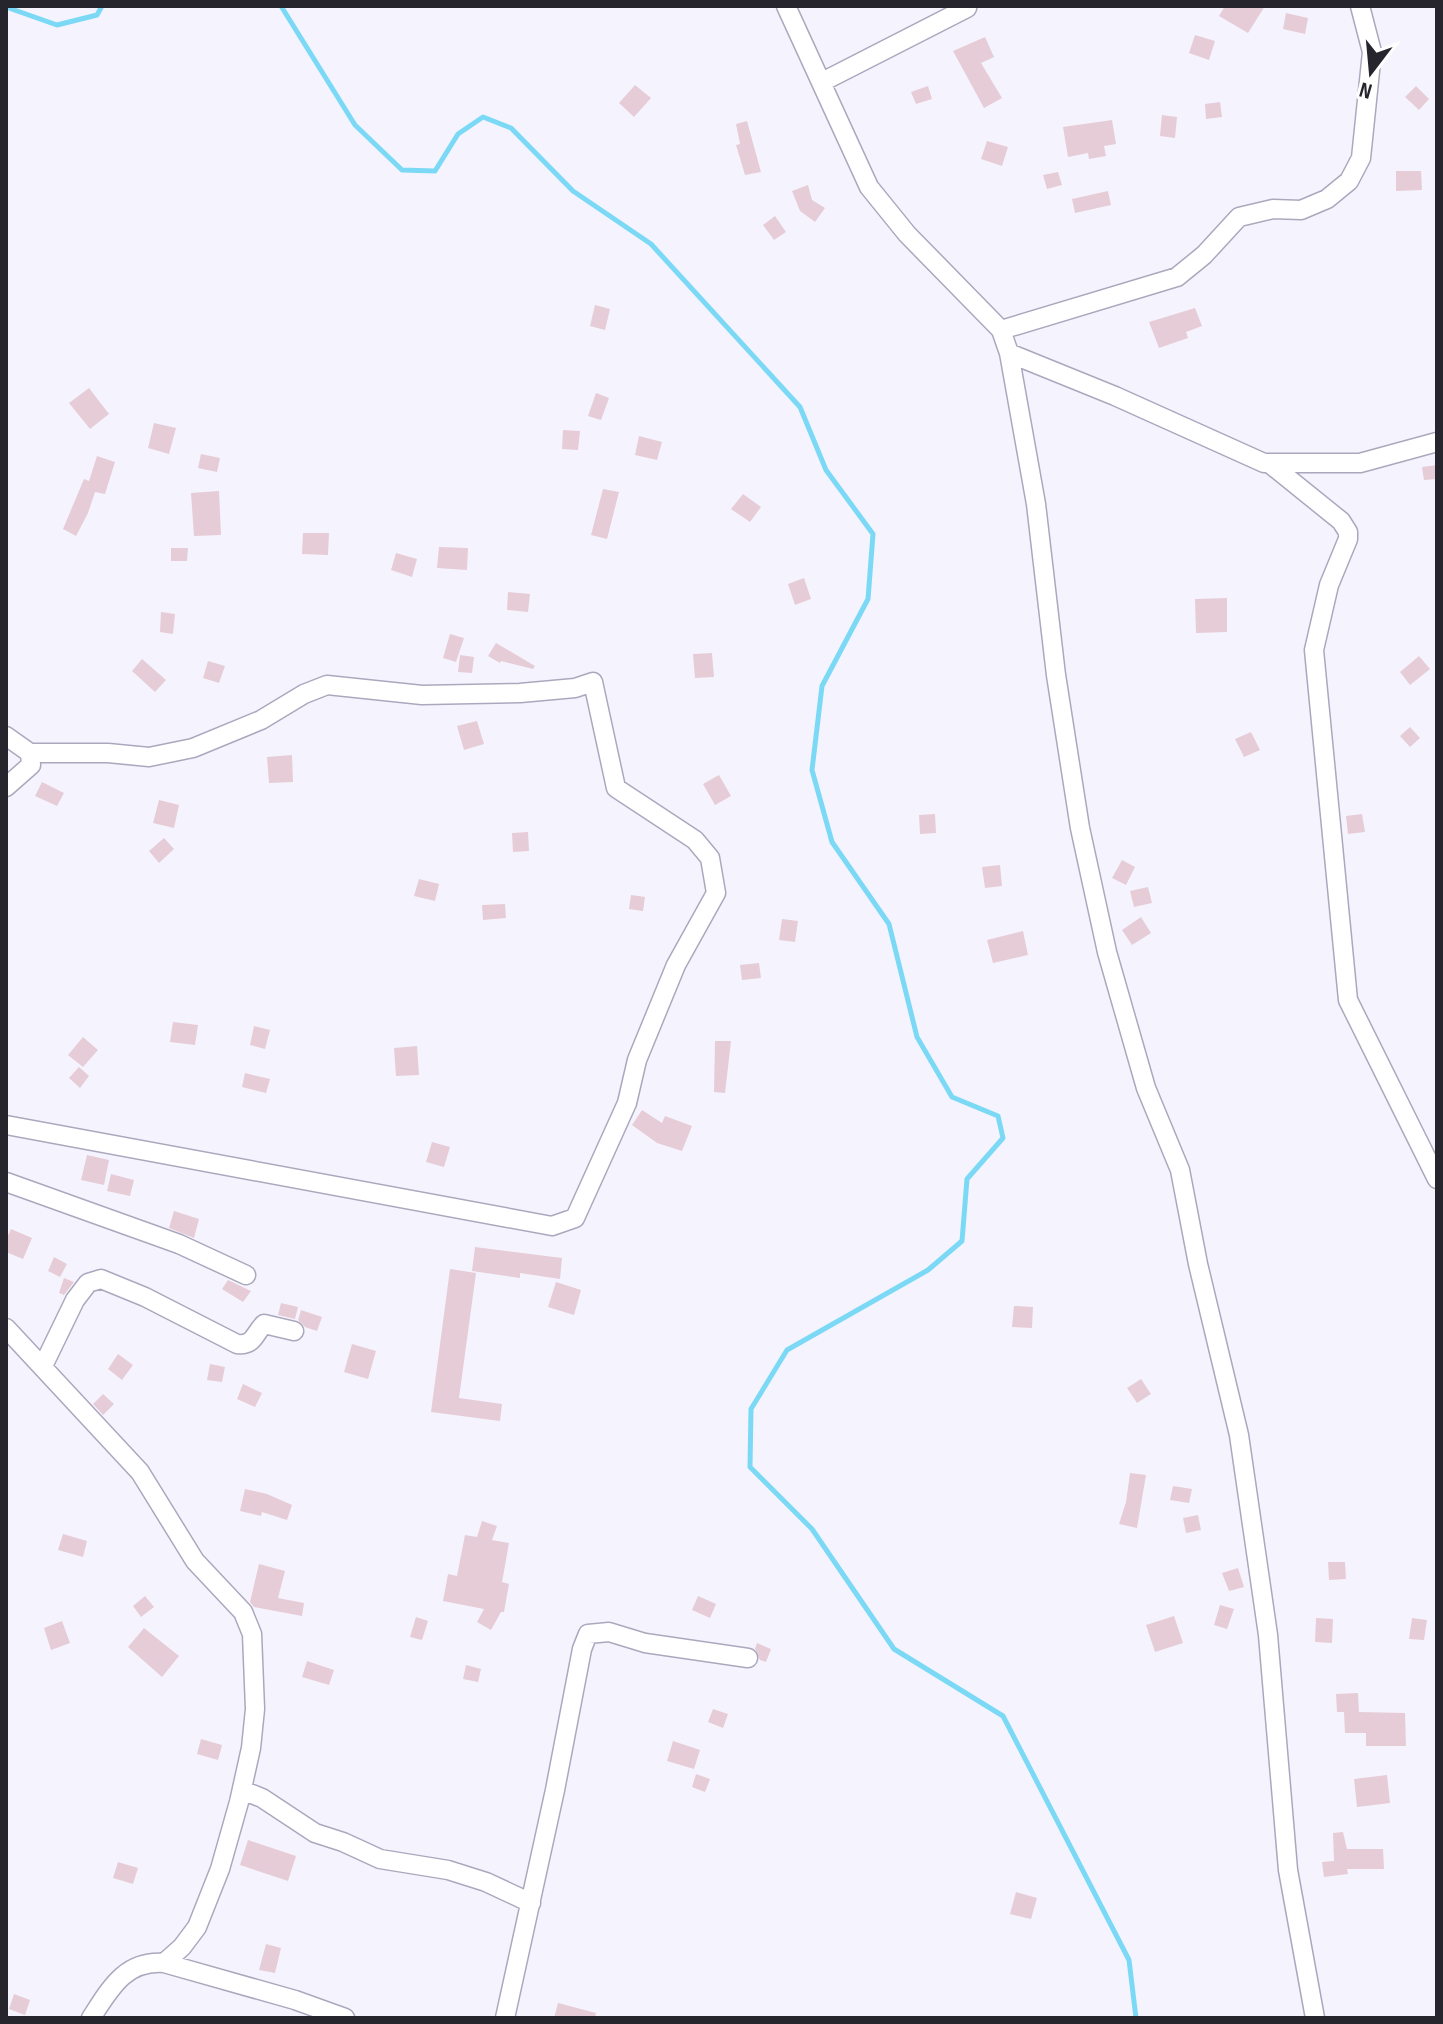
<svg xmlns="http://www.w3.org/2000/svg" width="1443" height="2024" viewBox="0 0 1443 2024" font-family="'Sofia Sans Condensed',sans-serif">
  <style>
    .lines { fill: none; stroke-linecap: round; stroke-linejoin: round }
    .stream { stroke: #7bd9f6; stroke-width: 5 }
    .building { fill: #e6ccd6 }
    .minor-casing { stroke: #aba8be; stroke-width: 21 }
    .minor { stroke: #fff; stroke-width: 18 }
  </style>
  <rect width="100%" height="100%" fill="#f5f4fe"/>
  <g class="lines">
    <!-- stream -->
    <path class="stream" d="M281,6L355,125L402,170L435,171L458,134L483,117L511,128L573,191L651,244L800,407L826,470L873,534L868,599L822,686L812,770L832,842L889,924L917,1037L952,1097L998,1116L1003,1138L967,1179L962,1241L928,1270L787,1350L751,1409L750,1467L812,1529L894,1649L1003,1716L1129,1960L1136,2018
      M6,7L57,25L97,15L102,6"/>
  </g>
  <!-- building -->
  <path class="building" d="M1225,6H1265L1248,33L1219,16Z
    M1286,13L1308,18L1305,34L1283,29Z
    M1195,35L1215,41L1209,60L1189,53Z
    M985,37L994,57L981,63L1002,98L984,108L953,51Z
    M635,85L651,98L634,117L619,103Z
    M928,86L932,99L916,104L911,92Z
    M1416,86L1429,99L1419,110L1405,97Z
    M1220,102L1222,117L1206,119L1205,104Z
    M1162,115L1177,117L1175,138L1160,136Z
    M1112,120L1116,144L1104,146L1106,156L1089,159L1088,153L1068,157L1063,127Z
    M747,121L761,172L745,175L736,145L740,144L736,124Z
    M987,141L1008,147L1002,166L981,159Z
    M1396,171H1421L1422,190L1396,191Z
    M1058,172L1062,185L1047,189L1043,175Z
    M808,185L812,200L825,208L815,222L800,211L792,191Z
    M1108,191L1111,205L1075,213L1072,199Z
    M775,216L786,232L774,240L763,225Z
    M595,305L610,309L605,330L590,326Z
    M1195,308L1202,326L1186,332L1188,338L1159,348L1149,322Z
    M89,388L109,414L90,429L69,403Z
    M596,393L609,398L601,420L588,416Z
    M154,423L176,428L169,454L148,448Z
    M563,430L580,431L578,450L562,449Z
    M639,436L662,442L657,460L635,455Z
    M201,454L220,458L217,472L198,468Z
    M97,456L115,462L105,494L95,492L88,513L76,536L63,529L84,479L89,481Z
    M1437,465V479L1424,480L1422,467Z
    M603,489L619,492L607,539L591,535Z
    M219,491L221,535L194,536L191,493Z
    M743,494L761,507L750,522L731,509Z
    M303,533H329L328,555L302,554Z
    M439,547L468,548L467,570L437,568Z
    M171,548H188L187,561H171Z
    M396,553L417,559L412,577L391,570Z
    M804,578L811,599L795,605L788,584Z
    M508,592L530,594L528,612L507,610Z
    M1227,598V632L1196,633L1195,599Z
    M161,612L175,614L173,634L160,632Z
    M450,634L464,638L456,662L443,658Z
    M496,643L535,666L533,669L501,661L500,663L488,656Z
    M712,653L714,677L695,678L693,654Z
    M460,655L474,657L472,673L458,672Z
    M1419,656L1430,669L1410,685L1400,672Z
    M142,659L166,680L155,692L132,671Z
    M208,661L225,666L219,683L203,678Z
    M477,721L484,744L464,750L457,726Z
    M1410,727L1420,738L1410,747L1400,736Z
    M1251,732L1260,750L1244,757L1235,739Z
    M292,755L293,782L269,783L267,757Z
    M719,775L731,796L715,805L703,784Z
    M42,782L64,793L57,806L35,796Z
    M159,800L179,805L174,828L153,823Z
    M935,814L936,833L920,834L919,815Z
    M1362,814L1365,832L1348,834L1346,816Z
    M528,832L529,851L513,852L512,833Z
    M164,838L174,849L159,863L149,851Z
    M1122,860L1135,867L1126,885L1112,878Z
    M1000,865L1002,886L985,888L982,867Z
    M419,879L439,884L435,901L414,896Z
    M1148,887L1152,903L1134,907L1130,891Z
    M631,895L645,897L643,911L629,909Z
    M505,904L506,918L483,920L482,905Z
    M1141,917L1151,933L1132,945L1122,930Z
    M782,919L798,921L795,942L779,940Z
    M1023,931L1028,955L993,963L987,940Z
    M759,963L761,978L742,980L740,965Z
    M173,1022L198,1025L195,1045L170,1042Z
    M254,1026L270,1030L265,1049L250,1045Z
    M83,1037L98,1050L83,1067L68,1055Z
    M715,1041H731L725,1093L714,1092Z
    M417,1046L419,1075L396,1076L394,1048Z
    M79,1067L89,1076L80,1088L69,1078Z
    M245,1073L270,1079L266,1093L242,1087Z
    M642,1110L662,1123L665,1116L692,1126L682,1151L657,1143L632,1125Z
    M432,1142L450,1147L444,1167L426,1162Z
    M87,1155L109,1160L104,1185L81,1180Z
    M111,1174L134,1180L130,1196L107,1191Z
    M174,1211L199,1219L194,1238L169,1228Z
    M11,1229L32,1238L23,1259L6,1252V1240Z
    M475,1247L562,1258L560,1279L520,1273V1278L472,1271Z
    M54,1257L67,1264L60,1277L48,1271Z
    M450,1269L476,1273L459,1398L502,1404L500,1421L431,1412Z
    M64,1278L74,1282L64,1295L59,1293Z
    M228,1280L251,1291L243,1302L222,1289Z
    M556,1282L581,1290L574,1315L548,1307Z
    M281,1303L298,1307L295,1319L278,1315Z
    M1014,1306L1033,1307L1032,1328L1012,1327Z
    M301,1310L322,1317L317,1331L305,1327L298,1320Z
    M352,1344L376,1351L368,1379L344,1372Z
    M118,1354L133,1365L122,1380L108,1369Z
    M210,1364L225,1367L222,1382L207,1380Z
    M1141,1379L1151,1394L1137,1403L1127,1388Z
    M243,1384L262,1393L255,1407L237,1399Z
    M103,1394L114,1404L103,1415L93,1404Z
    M1130,1473L1146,1475L1137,1528L1119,1524L1126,1502Z
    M1173,1486L1192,1489L1189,1503L1170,1500Z
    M245,1489L267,1494L292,1505L287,1520L262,1512L261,1516L240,1511Z
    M1198,1515L1201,1530L1186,1533L1183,1518Z
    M482,1521L497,1526L492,1540L509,1543L502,1582L509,1584L504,1612H501L491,1630L477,1622L484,1609L443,1601L448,1574L457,1576L465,1535L477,1537Z
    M63,1534L87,1541L83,1557L58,1550Z
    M1328,1562H1345L1346,1579L1329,1580Z
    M259,1564L285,1571L278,1598L304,1603L302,1616L254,1607L250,1602Z
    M1238,1568L1244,1587L1229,1591L1222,1573Z
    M145,1596L154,1607L141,1617L133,1606Z
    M698,1596L716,1604L710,1618L692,1610Z
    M1220,1605L1234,1609L1227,1629L1214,1625Z
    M1174,1616L1183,1643L1155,1652L1146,1625Z
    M416,1617L428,1621L422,1640L410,1637Z
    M1316,1618L1333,1619L1332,1643L1315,1642Z
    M1412,1618L1427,1620L1424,1640L1409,1639Z
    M62,1621L70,1643L51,1650L44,1628Z
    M144,1628L179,1656L162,1677L128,1647Z
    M757,1643L771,1649L766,1662L760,1660L755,1649Z
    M307,1661L334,1670L329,1685L302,1677Z
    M466,1665L481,1669L478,1682L463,1679Z
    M1358,1693L1359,1712L1405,1713L1406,1746H1366V1733H1345L1344,1712H1337L1336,1694Z
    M713,1709L728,1714L723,1728L708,1722Z
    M201,1739L222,1745L218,1760L197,1754Z
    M673,1741L700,1750L694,1769L667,1761Z
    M696,1774L710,1779L705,1792L692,1787Z
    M1387,1775L1390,1803L1357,1807L1354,1779Z
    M1343,1832L1347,1849H1383L1384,1869H1347L1348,1874L1324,1877L1322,1862L1334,1861L1333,1833Z
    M248,1840L296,1856L288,1881L240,1865Z
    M118,1862L138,1868L133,1884L113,1878Z
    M1016,1892L1037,1898L1031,1919L1010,1914Z
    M266,1944L281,1948L275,1973L259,1970Z
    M14,1994L30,2000L25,2015L9,2009Z
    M558,2003L596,2013L595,2018H554Z"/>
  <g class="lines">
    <!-- minor casing -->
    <g class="minor-casing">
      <path id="minor" d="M786,6L869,187L907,234L1001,330L1009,353L1036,504L1056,675L1080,828L1107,952L1146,1088L1180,1170L1198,1264L1239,1435L1268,1635L1288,1870L1315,2018
        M822,82L967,8
        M1001,330L1177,277L1204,255L1239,217L1273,209L1301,210L1327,199L1349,181L1361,158L1372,52L1360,6
        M1009,353L1115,396L1264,463H1360L1437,442
        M1269,463L1341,521L1348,532V539L1329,585L1314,650L1348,1000L1437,1179
        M6,736L30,753H108L149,757L193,748L261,720L304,694L327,685L422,695L520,693L575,688L593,682L616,788L695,840L710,858L716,893L676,965L637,1060L627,1103L575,1218L552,1226L6,1125
        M6,787L31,765L30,753
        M6,1182L179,1244L246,1275
        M6,1328L140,1472L195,1561L243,1612L252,1634L255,1709L251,1748L239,1802L220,1869L197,1927L182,1947L164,1963
        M43,1366L75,1300L88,1283L101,1279L145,1297L237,1344C254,1346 254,1334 264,1324L294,1331
        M242,1790L262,1798L315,1833L343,1842L380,1859L448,1870L486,1882L531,1903
        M91,2018C110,1989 125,1960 164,1963L295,2000L345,2018
        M505,2018L555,1790L582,1649L588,1634L609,1632L645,1643L748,1658"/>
    </g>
    <!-- minor -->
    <use href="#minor" class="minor"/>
  </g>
  <!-- border -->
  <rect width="1443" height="2024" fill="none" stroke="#26252e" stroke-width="16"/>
  <!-- north arrow -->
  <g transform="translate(1371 72) rotate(196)" stroke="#ffffff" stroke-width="6" paint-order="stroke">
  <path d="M0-6L14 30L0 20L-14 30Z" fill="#26252e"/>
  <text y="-12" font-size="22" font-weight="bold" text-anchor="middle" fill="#26252e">N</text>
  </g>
</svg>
